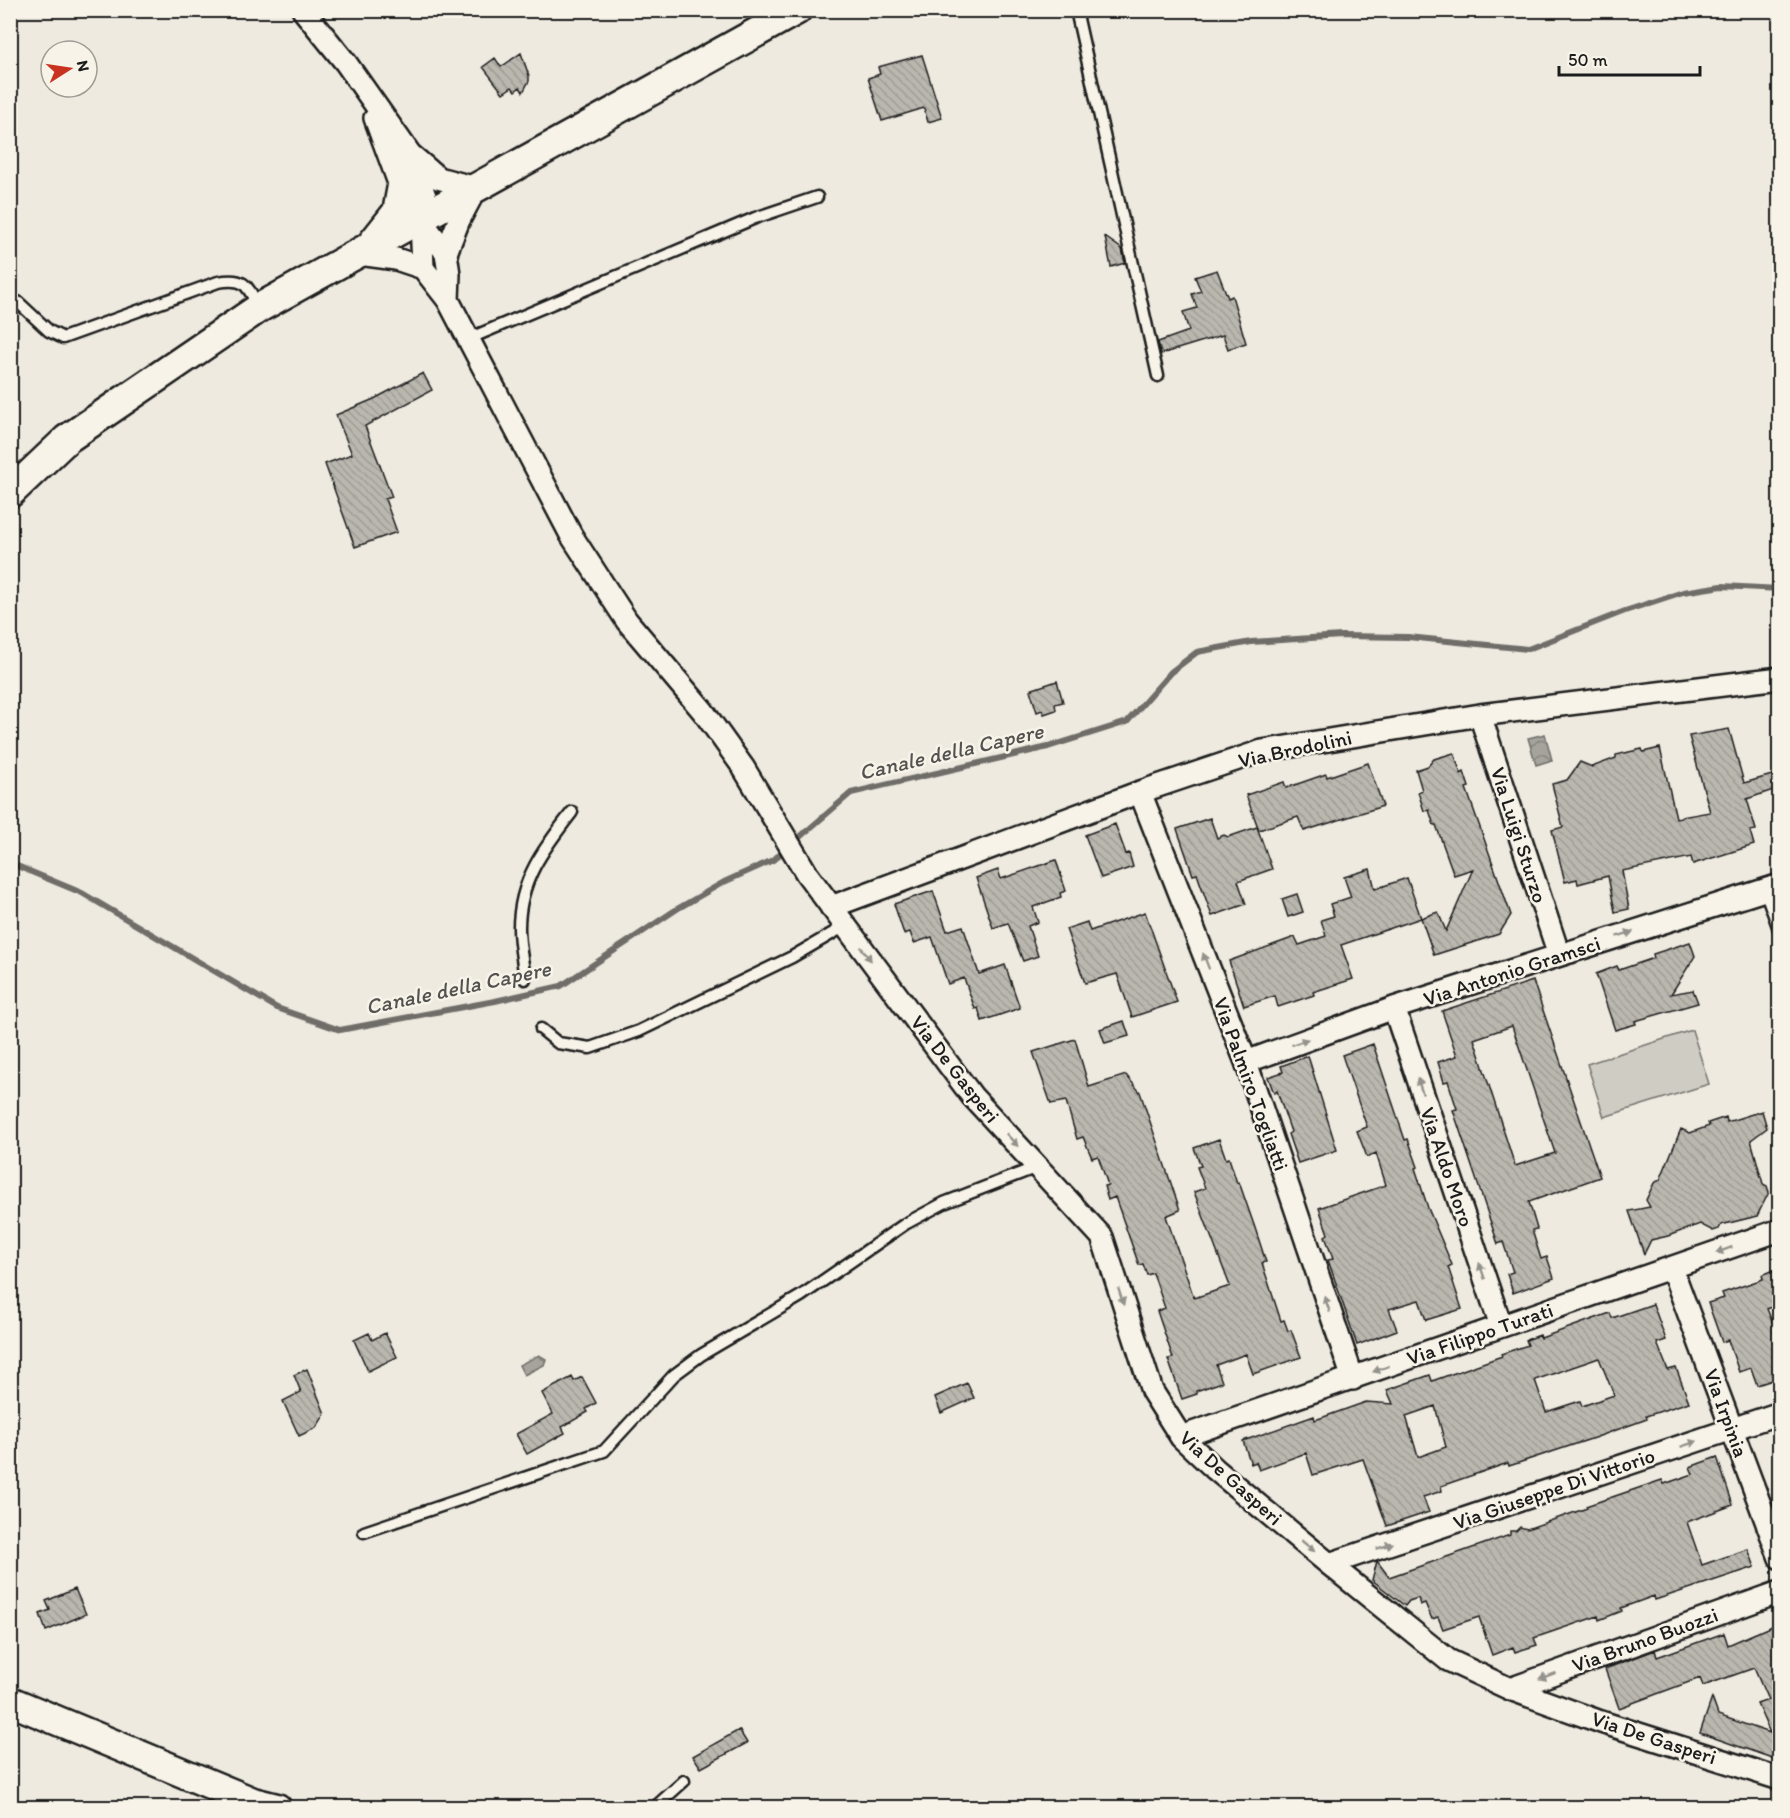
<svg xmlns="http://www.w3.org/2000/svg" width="1790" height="1818" viewBox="0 0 1790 1818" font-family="Itim,sans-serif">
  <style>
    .pitch { fill: #cfccc3; stroke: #767470; stroke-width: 1.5 }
    .water { fill: url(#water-waves); stroke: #6f6d69; stroke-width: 1.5 }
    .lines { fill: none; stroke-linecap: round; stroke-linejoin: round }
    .stream { stroke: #6f6d69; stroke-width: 6 }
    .building { fill: url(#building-back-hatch); stroke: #1c1c1c; stroke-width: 1.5; fill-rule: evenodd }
    .lane-casing { stroke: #1c1c1c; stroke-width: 15 }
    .street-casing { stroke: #1c1c1c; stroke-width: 26 }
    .secondary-casing { stroke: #1c1c1c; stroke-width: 33 }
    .lane { stroke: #f7f3e8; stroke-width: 10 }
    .street { stroke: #f7f3e8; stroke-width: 21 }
    .secondary { stroke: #f7f3e8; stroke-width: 28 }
    .oneway { fill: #94928c }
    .labels { text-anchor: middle; stroke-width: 5; stroke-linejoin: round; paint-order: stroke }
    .street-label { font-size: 21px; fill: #1c1c1c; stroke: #f7f3e8 }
    .water-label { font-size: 22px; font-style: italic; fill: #535250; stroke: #f7f3e8 }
  </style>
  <defs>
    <pattern id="water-waves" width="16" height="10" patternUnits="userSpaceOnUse" patternTransform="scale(1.5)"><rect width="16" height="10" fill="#a6a39d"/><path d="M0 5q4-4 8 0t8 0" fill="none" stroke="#86847f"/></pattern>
    <pattern id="building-back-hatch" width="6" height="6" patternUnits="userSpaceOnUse" patternTransform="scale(1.5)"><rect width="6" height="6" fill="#bab7af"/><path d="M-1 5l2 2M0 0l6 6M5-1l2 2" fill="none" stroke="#9f9d96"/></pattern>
  </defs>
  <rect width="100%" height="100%" fill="#eeeae0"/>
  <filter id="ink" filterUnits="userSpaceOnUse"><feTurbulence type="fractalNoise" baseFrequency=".0167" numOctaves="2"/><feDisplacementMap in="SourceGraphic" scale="12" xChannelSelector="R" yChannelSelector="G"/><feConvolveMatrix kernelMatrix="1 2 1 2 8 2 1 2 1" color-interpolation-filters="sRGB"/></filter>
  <g filter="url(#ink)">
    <!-- pitch -->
    <path class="pitch" d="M1692,1030L1709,1084L1604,1117L1587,1064Z"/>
    <!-- water -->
    <path class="water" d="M1545,734L1552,760L1536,765L1528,738Z
      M539,1355L546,1359L544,1365L524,1375L519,1365Z"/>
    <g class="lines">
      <!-- stream -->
      <path class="stream" d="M794,842L851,793L1048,747L1127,722L1171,672L1197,652L1251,642L1341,636L1408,637L1528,649L1625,611L1683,592L1722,586L1780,589
        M10,863L82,893L277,1008L340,1030L495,1001L561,986L677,909L724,882L773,860L786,849"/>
    </g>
    <!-- building -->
    <path class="building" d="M521,53L529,76V81L523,92L520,87L515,91L512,87L503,93L483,67L495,58L501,67Z
      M922,55L942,118L928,122L924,108L882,121L868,78L880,74L878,67Z
      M1105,237L1122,249L1125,263L1111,267Z
      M1217,270L1228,298L1232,296L1246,343L1228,349L1223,335L1161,354L1158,342L1189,331L1183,312L1197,308L1192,294L1201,291L1195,277Z
      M423,373L432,390L365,426L392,497L385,499L397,532L355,547L325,464L352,454L336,415L374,399Z
      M1057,681L1063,702L1055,704L1056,710L1044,714L1042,710L1037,712L1030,690Z
      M1729,729L1744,783L1779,773V788L1747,799L1756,830L1750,831L1754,845L1693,864L1691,857L1622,871L1629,909L1615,912L1608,876L1578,884L1577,879L1565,882L1552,830L1563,827L1552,784L1567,780L1580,762L1592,767L1616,758V755L1642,749L1643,752L1660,748L1676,818L1710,812L1689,736Z
      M1454,753L1461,774L1464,772L1469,787L1466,788L1511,915L1499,934L1434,955L1421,918L1438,912L1446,931L1473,869L1454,875L1436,825H1434L1429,810L1424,811L1418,792L1422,790L1416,770L1428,766L1434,759Z
      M1368,763L1383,806L1304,831L1298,817L1259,830L1246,795L1284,782L1286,788L1326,774L1327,777Z
      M1210,818L1217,838L1224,835L1228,837L1257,827L1272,869L1238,881L1246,904L1212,916L1197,874L1193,875L1177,829Z
      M1115,824L1126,854L1129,853L1133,867L1101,878L1085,835Z
      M1056,860L1066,891L1060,893L1061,897L1033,907L1038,922L1028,926L1038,956L1023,961L1008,923L993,928L976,878L998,870L1001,879Z
      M1370,869L1375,889L1407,878L1421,918L1341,945L1353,979L1313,992L1314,995L1278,1007L1275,996L1244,1006L1229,961L1295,937L1299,945L1326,936L1321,920L1334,916L1330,904L1351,897L1344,877Z
      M933,891L947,931L963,926L979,974L1005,965L1020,1008L982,1021L978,1008L975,1009L964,978L948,984L932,937L914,943L910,932L904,934L894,904Z
      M1297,894L1303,912L1288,917L1282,899Z
      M1145,912L1177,1002L1132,1017L1117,974L1085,983L1066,929L1087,922L1090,931Z
      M1690,942L1695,956L1671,994L1693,990L1698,1003L1635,1021L1636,1024L1615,1030L1596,974L1617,966L1619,970L1654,958L1653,954Z
      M1533,981L1600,1177L1529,1202L1537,1229L1532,1230L1541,1259L1547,1257L1554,1278L1513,1293L1507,1274L1513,1272L1503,1242L1498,1244L1453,1110L1457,1109L1448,1081L1444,1082L1438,1062L1457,1056L1442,1011ZM1512,1026L1555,1153L1515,1166L1474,1039Z
      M1124,1021L1129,1036L1105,1043L1100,1029Z
      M1075,1039L1089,1087L1126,1075L1140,1092L1180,1210L1166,1216L1194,1298L1230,1286L1194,1192L1205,1188L1197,1167L1201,1166L1194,1148L1219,1139L1226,1159L1229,1158L1237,1183L1239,1182L1255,1228L1266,1262L1262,1263L1281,1321L1284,1320L1288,1331L1291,1330L1301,1357L1253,1374L1246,1354L1216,1365L1222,1382L1196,1391L1197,1394L1182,1399L1168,1359L1173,1358L1157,1311L1165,1308L1153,1273L1147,1275L1143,1264L1139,1265L1115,1197L1108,1200L1104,1186L1108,1185L1098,1156L1092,1158L1083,1137L1077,1139L1066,1101L1051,1104L1033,1052Z
      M1373,1044L1405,1140L1408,1139L1418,1167L1415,1168L1428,1208L1452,1265L1448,1267L1462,1309L1426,1320L1419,1300L1389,1309L1397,1330L1357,1345L1328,1260L1333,1259L1325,1236L1328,1234L1319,1208L1386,1185L1376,1153L1367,1157L1357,1131L1367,1127L1342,1055Z
      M1308,1056L1337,1150L1298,1163L1288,1134L1291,1132L1277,1091L1274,1093L1268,1077L1283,1072L1281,1066Z
      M1762,1111L1767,1128L1751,1140L1763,1184L1767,1186L1769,1192L1757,1216L1721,1225L1719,1229L1713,1231L1700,1224L1668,1236L1651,1240L1644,1254L1629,1211L1650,1207L1646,1200L1654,1183L1660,1180L1681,1129L1690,1133L1709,1126L1708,1123L1726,1117L1727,1122Z
      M1779,1268V1304L1767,1309L1779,1338V1378L1757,1385L1751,1368L1739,1372L1728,1340L1722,1342L1708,1303L1724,1298L1722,1293L1763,1279L1762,1275Z
      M1653,1304L1666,1340L1657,1343L1668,1370L1676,1368L1689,1402L1646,1416L1647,1419L1594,1438L1509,1466L1508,1463L1441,1486L1442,1491L1423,1497L1429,1512L1387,1526L1363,1459L1313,1475L1306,1453L1259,1470L1256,1462L1251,1464L1243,1441L1314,1416L1315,1420L1366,1402L1393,1404L1387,1390L1430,1375L1432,1381L1502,1356L1501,1354L1528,1345L1526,1340L1540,1335L1541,1338L1610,1313L1612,1318ZM1599,1358L1614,1395L1582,1406L1580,1401L1546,1412L1535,1380ZM1435,1406L1446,1447L1418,1457L1406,1416Z
      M369,1333L372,1340L385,1333L397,1357L368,1371L354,1340Z
      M307,1369L325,1414L316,1428L299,1436L283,1401L301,1392L294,1375Z
      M572,1377L574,1381L582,1377L596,1403L586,1409L588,1412L562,1427L565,1433L527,1454L516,1434L553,1414L542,1393Z
      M967,1383L974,1398L941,1413L935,1397Z
      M1717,1457L1733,1505L1687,1522L1702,1565L1748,1549L1755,1567L1655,1600L1654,1596L1621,1608L1622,1611L1599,1620L1598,1616L1534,1638L1537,1645L1515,1652L1513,1647L1492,1655L1479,1617L1443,1629L1438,1617L1432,1619L1425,1603L1420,1605L1418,1598L1409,1601L1405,1606L1372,1580L1377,1561L1389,1577L1510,1535V1531H1516L1520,1527L1527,1529L1587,1508L1586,1506L1662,1480L1664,1484L1693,1474L1690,1467Z
      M75,1589L86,1614L46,1631L40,1614L50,1610L46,1601Z
      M1779,1623V1755L1776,1748L1772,1758L1700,1733L1712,1698L1718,1715L1770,1733L1757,1704L1768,1700L1754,1668L1703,1686L1700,1678L1619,1708L1605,1669L1655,1650L1657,1657L1724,1633L1728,1645Z
      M739,1730L747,1743L701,1768L693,1756Z"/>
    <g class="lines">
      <!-- lane casing -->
      <g class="lane-casing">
        <path id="lane" d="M1076,10L1158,376
          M10,301L18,302L49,331L63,338L218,282C245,277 247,285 259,308
          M468,339L755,218L817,197
          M1765,890L1780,932
          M525,979C523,962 519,945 519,928C519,880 544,848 572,812
          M541,1029L558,1043L590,1048L639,1031L792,957L845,926
          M364,1532L604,1451L674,1375L701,1355L801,1296L905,1224L944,1203L1037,1167
          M654,1808L684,1781"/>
      </g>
      <!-- street casing -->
      <g class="street-casing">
        <path id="street" d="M303,10L346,63L410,154L426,199L421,220L423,268
          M375,118L399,183L421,220L446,253L449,274L448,300
          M411,155L438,178L476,188L459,220L446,253
          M399,183L394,210L359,254L396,259L423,268L448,300L571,535L627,621L703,711L743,767L807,874L972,1096L1102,1237L1152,1391L1181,1437L1215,1469L1329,1564L1448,1660L1510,1689L1601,1722L1780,1779
          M1480,715L1559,955
          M1140,792L1246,1062L1353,1379
          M831,907L1140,792L1262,751L1480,715L1780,678
          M1394,1008L1501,1326
          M1246,1062L1394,1008L1780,885
          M1672,1269L1780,1558
          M1181,1437L1780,1230
          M1329,1564L1780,1413
          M1510,1689L1780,1592"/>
      </g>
      <!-- secondary casing -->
      <g class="secondary-casing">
        <path id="secondary" d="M10,493L67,439L259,308L797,10
          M10,1701L253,1802L277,1808"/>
      </g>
      <!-- lane -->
      <use href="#lane" class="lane"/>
      <!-- street -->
      <use href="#street" class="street"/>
      <!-- secondary -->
      <use href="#secondary" class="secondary"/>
    </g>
    <!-- one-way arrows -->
    <defs><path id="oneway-solid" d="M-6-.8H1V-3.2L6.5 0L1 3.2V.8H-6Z" transform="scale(1.5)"/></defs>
    <g class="oneway">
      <use href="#oneway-solid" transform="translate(1625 934) rotate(-17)"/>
      <use href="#oneway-solid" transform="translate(866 954) rotate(53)"/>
      <use href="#oneway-solid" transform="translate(1206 961) rotate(-111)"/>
      <use href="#oneway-solid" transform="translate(1300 1042) rotate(-20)"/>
      <use href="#oneway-solid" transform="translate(1420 1086) rotate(-109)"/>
      <use href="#oneway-solid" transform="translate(1012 1140) rotate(47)"/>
      <use href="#oneway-solid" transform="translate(1724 1250) rotate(160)"/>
      <use href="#oneway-solid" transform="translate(1482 1271) rotate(-109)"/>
      <use href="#oneway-solid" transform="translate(1121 1297) rotate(72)"/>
      <use href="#oneway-solid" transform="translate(1327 1304) rotate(-109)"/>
      <use href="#oneway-solid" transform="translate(1381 1369) rotate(160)"/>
      <use href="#oneway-solid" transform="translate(1689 1444) rotate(-19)"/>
      <use href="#oneway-solid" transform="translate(1308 1546) rotate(40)"/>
      <use href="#oneway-solid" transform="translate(1385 1546) rotate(-19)"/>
      <use href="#oneway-solid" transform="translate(1547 1676) rotate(160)"/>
    </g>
  </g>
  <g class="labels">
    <!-- street labels -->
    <g class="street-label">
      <text transform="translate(1295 749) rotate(-12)" y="7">Via Brodolini</text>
      <text transform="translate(1519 835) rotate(72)" y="7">Via Luigi Sturzo</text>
      <text transform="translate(1512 971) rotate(-18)" y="7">Via Antonio Gramsci</text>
      <text transform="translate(955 1069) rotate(52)" y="7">Via De Gasperi</text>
      <text transform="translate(1251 1084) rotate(70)" y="7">Via Palmiro Togliatti</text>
      <text transform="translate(1447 1167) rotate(71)" y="7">Via Aldo Moro</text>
      <text transform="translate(1480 1334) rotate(-19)" y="7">Via Filippo Turati</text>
      <text transform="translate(1726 1413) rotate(70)" y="7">Via Irpinia</text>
      <text transform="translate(1231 1478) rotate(42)" y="7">Via De Gasperi</text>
      <text transform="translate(1554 1489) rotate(-19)" y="7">Via Giuseppe Di Vittorio</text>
      <text transform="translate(1645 1640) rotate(-20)" y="7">Via Bruno Buozzi</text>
      <text transform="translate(1654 1738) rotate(18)" y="7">Via De Gasperi</text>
    </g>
    <!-- water labels -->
    <g class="water-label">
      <text transform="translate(951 751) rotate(-13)" y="8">Canale della Capere</text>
      <text transform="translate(458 987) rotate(-12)" y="8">Canale della Capere</text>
    </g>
  </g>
  <!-- margin -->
  <rect width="1790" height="1818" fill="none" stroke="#f7f3e8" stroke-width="36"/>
  <rect x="18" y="18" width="1754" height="1782" fill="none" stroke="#1c1c1c" stroke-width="2" filter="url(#ink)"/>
  <!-- north arrow -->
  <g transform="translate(69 69) rotate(78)"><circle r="28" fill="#f7f3e8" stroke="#9f9d96" stroke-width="1.5"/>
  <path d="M0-4.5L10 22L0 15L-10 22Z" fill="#c8321e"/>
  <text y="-9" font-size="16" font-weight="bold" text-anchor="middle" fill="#1c1c1c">N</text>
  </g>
  <!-- scale -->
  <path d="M1559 66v9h141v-9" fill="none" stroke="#1c1c1c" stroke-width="3"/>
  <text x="1568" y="66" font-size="18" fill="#1c1c1c" stroke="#f7f3e8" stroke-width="4.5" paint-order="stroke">50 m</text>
</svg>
